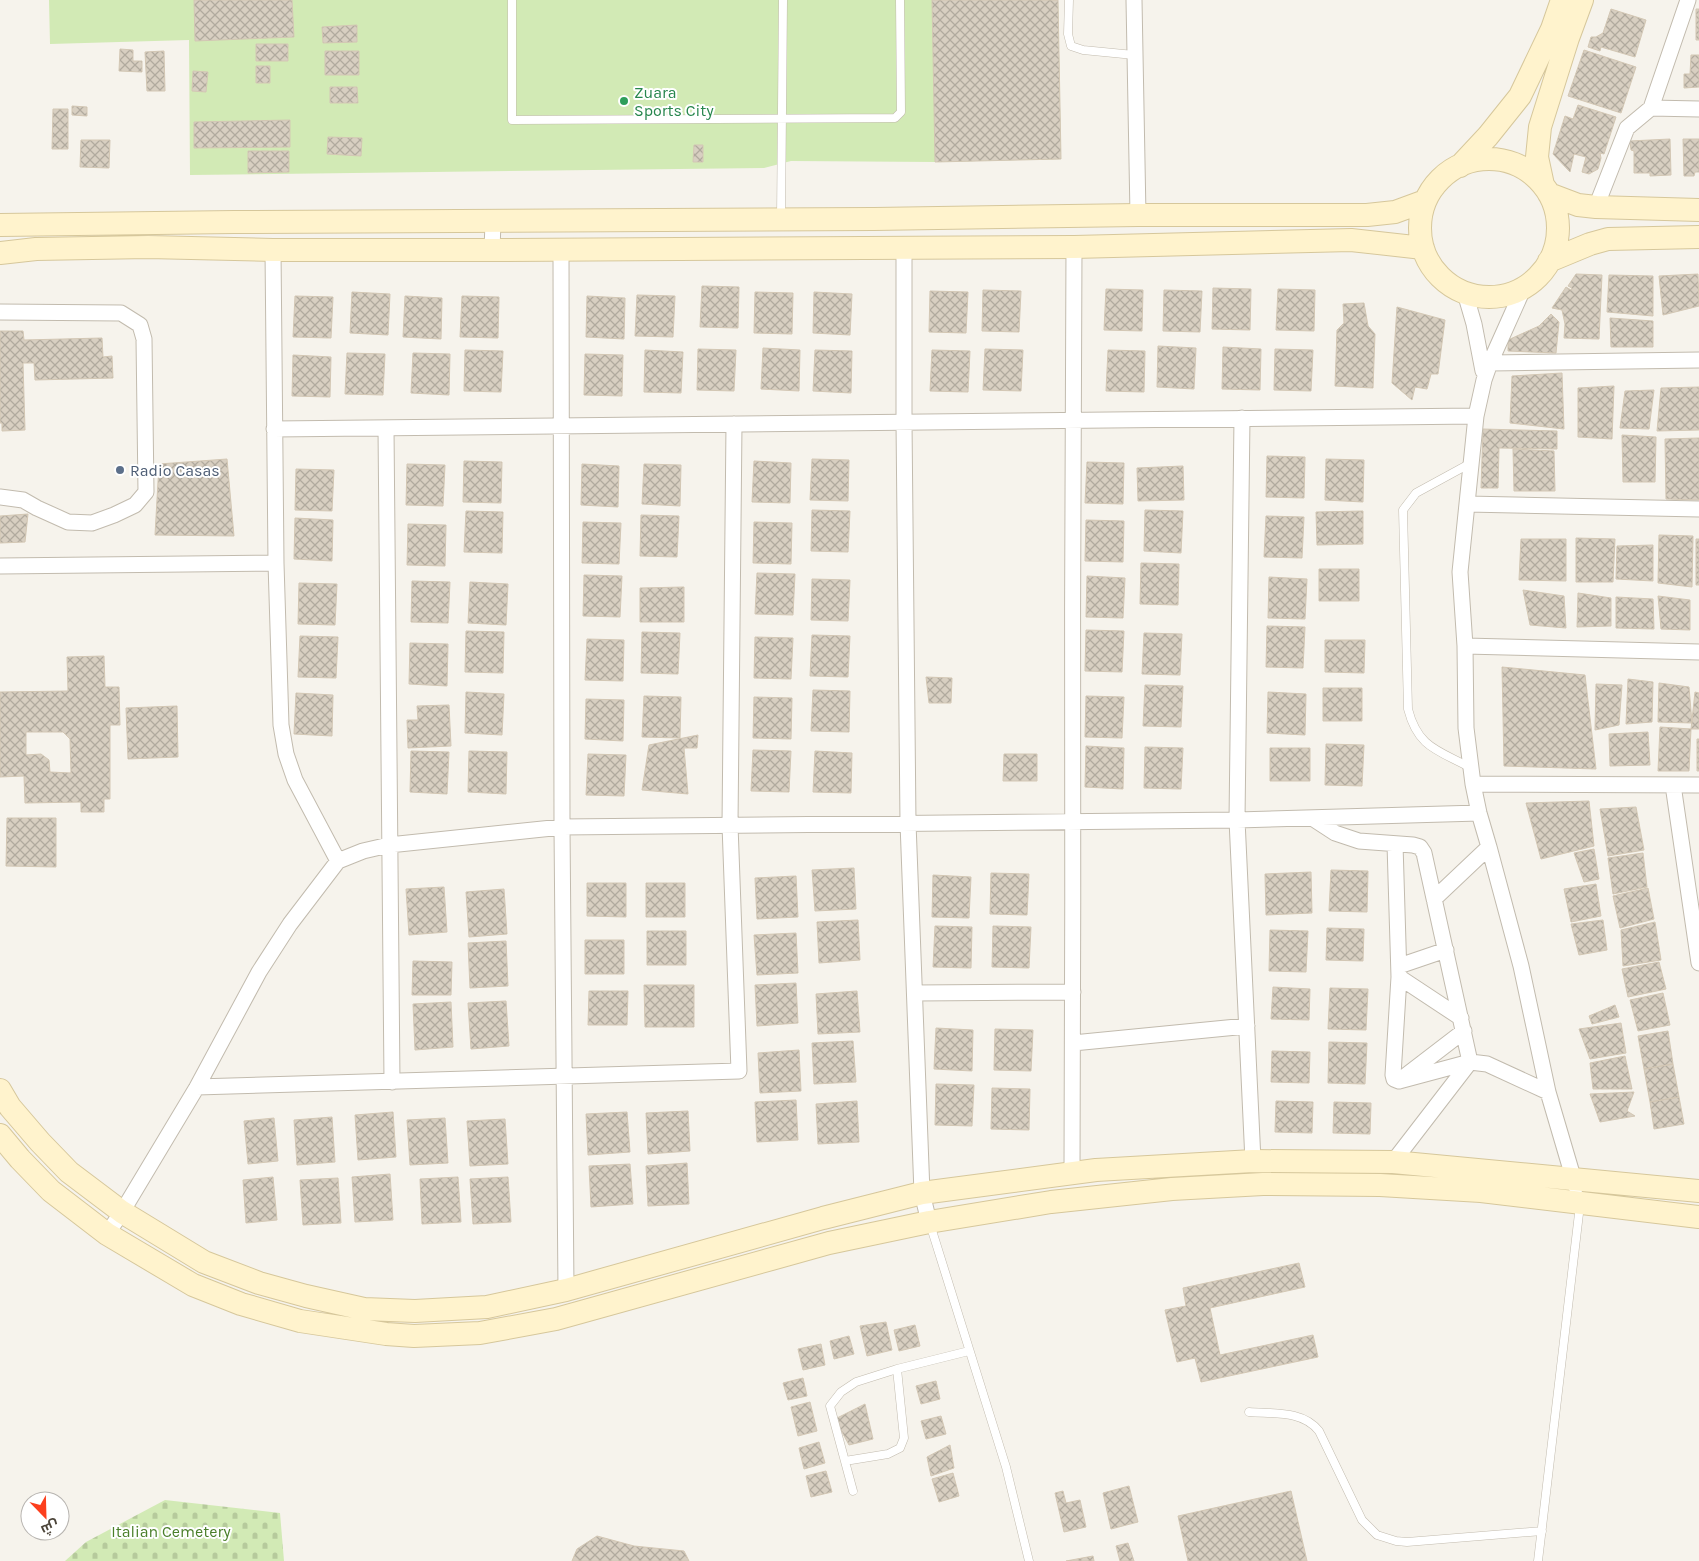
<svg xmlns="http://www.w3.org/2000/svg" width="1699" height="1561" viewBox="0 0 1699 1561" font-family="Karla,Cairo,sans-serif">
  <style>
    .grass { fill: #d2eab5 }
    .cemetery { fill: url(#cemetery-stones) }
    .building { fill: url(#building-cross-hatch); stroke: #d3c7b4; fill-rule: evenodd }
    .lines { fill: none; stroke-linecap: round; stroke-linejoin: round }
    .lane-casing { stroke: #c2bbae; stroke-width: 9 }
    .street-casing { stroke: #c2bbae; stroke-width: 17 }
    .secondary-casing { stroke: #d6c79b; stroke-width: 24 }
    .lane { stroke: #fff; stroke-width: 8 }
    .street { stroke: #fff; stroke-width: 15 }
    .secondary { stroke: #fff3cd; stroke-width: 22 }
    .leisure-dot { fill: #2e9e5b; stroke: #fff; stroke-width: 2 }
    .service-dot { fill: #5c6f8a; stroke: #fff; stroke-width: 2 }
    .labels { text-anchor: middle; stroke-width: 4; stroke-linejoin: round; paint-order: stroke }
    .leisure-label { font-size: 16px; fill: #27864d; stroke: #fff; text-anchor: start }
    .service-label { font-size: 16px; fill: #4e5e75; stroke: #fff; text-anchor: start }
    .park-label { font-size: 16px; fill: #4a7f2a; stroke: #fff }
  </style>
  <defs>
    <pattern id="cemetery-stones" width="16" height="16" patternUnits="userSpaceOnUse" patternTransform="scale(1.25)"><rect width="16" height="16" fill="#d2eab5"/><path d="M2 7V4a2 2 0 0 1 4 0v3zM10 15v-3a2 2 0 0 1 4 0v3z" fill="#b6ca9c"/></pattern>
    <pattern id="building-cross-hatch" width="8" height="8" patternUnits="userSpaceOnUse" patternTransform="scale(1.25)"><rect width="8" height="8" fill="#d8cfc1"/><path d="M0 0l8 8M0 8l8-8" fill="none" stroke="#b1aa9e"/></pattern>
  </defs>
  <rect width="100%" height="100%" fill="#f6f3ec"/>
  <!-- grass -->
  <path class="grass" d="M49,0H1058L1061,159L935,162L791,161L764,168L190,175L189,40L50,44Z"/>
  <!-- cemetery -->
  <path class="cemetery" d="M165,1500L280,1513L284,1561H65L86,1542Z"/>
  <!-- building -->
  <path class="building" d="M194,0H292L294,37L195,41Z
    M932,0H1058L1061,159L935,162Z
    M1611,9L1646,20L1635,57L1601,47L1600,51L1588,47L1591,37H1596L1603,33Z
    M1696,9H1699V40H1696Z
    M357,25V42L323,43L322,27Z
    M256,44H288V61H256Z
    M120,49L133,50V61H142V72L119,71Z
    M1584,50L1636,67L1621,113L1568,96Z
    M164,51L165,91H147L145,52Z
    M325,51H359V75H325Z
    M1691,55H1699V87L1684,88V74H1690Z
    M256,66H270V83H256Z
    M193,71L208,72L206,92L192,91Z
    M330,87H357L358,103H330Z
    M1578,105L1616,117L1604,154L1600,153L1601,158L1598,169L1589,174L1582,172L1586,157L1574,154L1570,172L1553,154L1565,116L1573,119Z
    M72,106L87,107V116L72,115Z
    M53,109H68V149H52Z
    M290,120V147L194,148V122Z
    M328,137L362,138L361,156L327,154Z
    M1670,139L1671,175L1650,176V173H1634V151L1631,150L1630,141Z
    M1683,139H1699V172H1695L1694,176H1684Z
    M81,140H110L109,168L80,167Z
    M694,145H703V162H693Z
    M248,151H289V172L248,173Z
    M1576,274L1602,275L1599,339L1564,338L1565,324L1562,310L1552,308L1566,287L1571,290L1572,288L1568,286Z
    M1698,274L1699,306L1663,315L1659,276Z
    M1609,275L1653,276V316L1607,312Z
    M702,286L739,287L738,328L700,327Z
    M1213,288L1251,289L1250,330L1212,329Z
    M1106,289L1143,290L1142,331L1104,330Z
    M1278,289L1315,290L1314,331L1276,330Z
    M983,290L1021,291L1019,332L982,331Z
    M1164,290L1202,291L1200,332L1163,331Z
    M930,291L968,292L966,333L929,332Z
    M352,292L390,294L388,335L350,333Z
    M755,292L793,293L792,334L754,333Z
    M814,292L852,294L850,335L813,333Z
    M637,295L675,296L673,337L635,336Z
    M295,296L333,297L331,338L293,337Z
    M405,296L442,298L441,339L403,337Z
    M462,296L499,297L498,338L460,337Z
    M587,296L625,298L624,339L586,337Z
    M1364,303L1368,326L1375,334L1373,388L1335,386L1337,330L1344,323L1343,304Z
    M1397,307L1445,320L1438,374H1431L1427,389L1415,387L1412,400L1392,383Z
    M1551,314L1559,322L1556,353L1508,351V340L1539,326Z
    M1610,318L1653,321V347H1611Z
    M0,331H23L24,340L102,338L103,357L112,356L113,378L35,380L34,363H23L25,430L2,431V423H0Z
    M1158,346L1196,348L1194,389L1157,387Z
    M1223,347L1261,349L1260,390L1222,389Z
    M763,348L800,350L799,391L761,389Z
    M698,349L736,350L734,391L697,390Z
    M985,349L1023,350L1021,391L983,390Z
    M1275,349L1313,350L1311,391L1274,390Z
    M465,350L503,351L501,392L464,391Z
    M645,350L683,352L681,393L644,392Z
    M815,350L852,351L851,393L813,391Z
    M932,350L970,351L968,392L930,391Z
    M1108,350L1145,351L1144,392L1106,391Z
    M347,353L385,354L383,395L345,394Z
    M413,353L450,354L449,395L411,393Z
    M585,354L623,355L622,396L584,395Z
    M293,355L331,357L330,397L292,396Z
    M1562,373L1564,429L1510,423L1512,376Z
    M1614,386L1612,439L1578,437V388Z
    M1699,387V430L1657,431L1661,388Z
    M1654,390L1649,429L1620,428L1625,391Z
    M1483,429L1557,431V449L1499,448L1498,488H1481Z
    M1622,435L1656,437L1655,482H1623Z
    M1699,438V500L1666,499L1665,439Z
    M1513,449L1554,451L1555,491H1514Z
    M1267,456L1305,457L1304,498L1266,497Z
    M227,459L234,536L155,535L159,464Z
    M812,459L849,460L848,501L810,500Z
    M1326,459L1364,460L1363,502L1325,500Z
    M464,461L502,462L501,503L463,502Z
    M754,461L791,463L790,503L752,502Z
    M1087,462L1124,463L1123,504L1085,503Z
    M407,464L445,465L443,506L406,505Z
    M582,464L619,466L618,507L581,505Z
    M644,464L681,465L680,506L642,504Z
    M1183,466L1184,500L1138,501L1137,468Z
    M296,469L334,470L332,511L295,510Z
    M812,510L850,511L848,552L811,551Z
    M1145,510L1183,511L1181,553L1144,551Z
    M466,511L503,512L502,553L464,552Z
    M1363,511V544L1317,545L1316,512Z
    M28,514L25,542L0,543V516Z
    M641,515L679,516L677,557L640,556Z
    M1266,516L1304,517L1302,558L1264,557Z
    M295,518L333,520L332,561L294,559Z
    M1086,520L1124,521L1123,562L1085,561Z
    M583,522L621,523L619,564L582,563Z
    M754,522L792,523L791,564L753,563Z
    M408,524L446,525L445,566L407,565Z
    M1659,535L1693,536L1692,587L1658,583Z
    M1576,538L1615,539L1613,582H1576Z
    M1521,539H1566V581L1519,580Z
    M1696,539H1699V585H1696Z
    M1653,545V581L1616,579L1617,546Z
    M1141,563L1179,564L1178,605L1140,604Z
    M1319,569H1359V601H1319Z
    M757,573L795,574L793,615L755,614Z
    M584,575L622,576L620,617L583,616Z
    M1087,576L1125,578L1123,618L1086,617Z
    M1269,577L1307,579L1305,619L1268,618Z
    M812,579L850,580L848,621L811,620Z
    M412,581L450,582L448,623L411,622Z
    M470,582L508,584L506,625L468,623Z
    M299,583L337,584L335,625L298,624Z
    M684,587V622H640V588Z
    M1523,590L1564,596L1566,628L1530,625Z
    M1578,593L1611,598V626L1577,627Z
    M1658,596L1690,600V630L1661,629Z
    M1616,597L1653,599L1654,629L1616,628Z
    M1267,626L1305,627L1303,668L1266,667Z
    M1086,630L1124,631L1122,672L1085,671Z
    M466,631L504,632L503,673L465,672Z
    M642,632L680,633L678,674L641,673Z
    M1144,633L1182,634L1180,675L1142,674Z
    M812,635L850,636L848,677L810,676Z
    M300,636L338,637L336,678L298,677Z
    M755,637L793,638L791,679L754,678Z
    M587,639L624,640L623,681L585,680Z
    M1325,640H1365L1364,673L1325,672Z
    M410,643L448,644L447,686L409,684Z
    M104,656L105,687H119L120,725H110V799H104V812H81V802L25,803L24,776L0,777V692L68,691L67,657ZM26,732H63L70,739L71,773L50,772L49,760L41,754L26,755Z
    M1502,667L1585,675L1596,769L1504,766Z
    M926,677L952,678L951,703H929Z
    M1628,679L1653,682L1652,722L1626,724Z
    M1659,683L1689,687L1692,723L1658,722Z
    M1596,684L1622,685L1619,725L1595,730Z
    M1145,685L1183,686L1181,727L1143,726Z
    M1323,688H1362V721H1323Z
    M813,690L850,691L849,732L811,731Z
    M466,692L504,694L502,735L465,733Z
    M1268,692L1306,694L1305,735L1267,733Z
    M1695,692L1699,693V729H1691Z
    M296,693L333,695L332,736L294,734Z
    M644,696L681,697L680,738L642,737Z
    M1086,696L1124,697L1122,738L1085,737Z
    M754,697L792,698L791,739L753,738Z
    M586,699L624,700L623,741L585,739Z
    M449,705L451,746L408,748L407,720H418L417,706Z
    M177,706L178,757L128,759L126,708Z
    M1660,727L1691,729L1689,771H1658Z
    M1648,732L1650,765L1610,766L1609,734Z
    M698,735L697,748H684L688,794L642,790L649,745Z
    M1697,739H1699V771H1697Z
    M1326,744L1364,745L1362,786L1325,785Z
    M1086,746L1124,748L1123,789L1085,787Z
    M1145,747L1183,748L1181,789L1144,788Z
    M1270,748H1310V781H1270Z
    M753,750L791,751L789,792L751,791Z
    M411,751L449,752L447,794L410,792Z
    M469,751L507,752L506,794L468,792Z
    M815,751L852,753L851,793L813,792Z
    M588,754L626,755L624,796L586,795Z
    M1004,754H1037V781H1003Z
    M1589,801L1594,846L1541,859L1526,803Z
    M1636,807L1644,850L1608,856L1600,809Z
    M7,818H56V867L6,866Z
    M1594,849L1599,879L1584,882L1574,853Z
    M1643,853L1647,887L1613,894L1608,858Z
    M854,868L856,909L815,911L812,870Z
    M1331,870L1368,871L1367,912L1329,911Z
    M1311,872L1312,913L1266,915L1265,874Z
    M991,873L1029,874L1027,915L990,914Z
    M933,875L971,877L969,918L932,917Z
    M796,876L798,917L757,919L755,878Z
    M587,883H626V917L587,916Z
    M646,883H685V917H646Z
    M1596,884L1601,916L1571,922L1564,889Z
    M444,887L447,932L409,935L406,889Z
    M1648,888L1654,919L1620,928L1613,896Z
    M504,889L507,934L469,937L466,892Z
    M858,920L860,960L819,963L817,922Z
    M1603,920L1607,950L1579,955L1571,924Z
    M1655,922L1661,960L1623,966L1621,930Z
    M935,926L972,927L971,968L933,967Z
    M993,926L1031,927L1029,968L992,967Z
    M1327,928L1364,929L1363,961L1326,960Z
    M1270,930L1308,931L1306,972L1269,971Z
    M647,931H686V965H647Z
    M796,933L798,973L757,975L754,935Z
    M585,940H624V974H585Z
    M506,941L508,986L470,988L468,943Z
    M413,961L452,962L451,995H412Z
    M1659,962L1666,989L1628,997L1622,969Z
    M796,983L798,1023L757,1026L755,985Z
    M644,985H694V1027H645Z
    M1273,987L1310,989L1309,1020L1271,1019Z
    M1330,988L1368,989L1366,1030L1328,1029Z
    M589,991H628L627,1025H588Z
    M857,991L860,1032L818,1034L816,994Z
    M1663,993L1670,1025L1638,1031L1630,1000Z
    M506,1001L509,1046L471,1049L468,1003Z
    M451,1002L453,1047L415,1050L413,1004Z
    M1615,1005L1619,1017L1592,1024L1589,1016Z
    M1621,1023L1626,1053L1590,1059L1579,1029Z
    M936,1028L973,1030L972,1071L934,1069Z
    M995,1029L1033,1030L1031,1071L994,1070Z
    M1668,1031L1673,1064L1644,1069L1638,1036Z
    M853,1041L856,1082L814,1084L812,1043Z
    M1329,1042L1367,1043L1365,1084L1328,1083Z
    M799,1050L801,1091L760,1093L758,1053Z
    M1272,1051L1310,1052L1309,1083L1271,1082Z
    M1625,1056L1632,1089H1593L1590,1063Z
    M1673,1064L1679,1097L1650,1102L1644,1069Z
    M936,1084L974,1085L972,1126L935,1125Z
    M992,1088L1030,1089L1029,1130L991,1129Z
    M1634,1092L1627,1111L1635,1116L1600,1122L1590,1094Z
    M1679,1097L1684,1124L1654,1129L1650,1102Z
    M796,1100L798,1140L757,1142L755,1102Z
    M857,1101L859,1142L818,1144L816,1104Z
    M1276,1101L1313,1102L1312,1133L1275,1132Z
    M1334,1102L1371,1103L1370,1134L1333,1133Z
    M688,1111L690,1151L648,1154L646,1113Z
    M393,1112L396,1157L358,1160L355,1115Z
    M627,1112L630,1152L588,1155L586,1114Z
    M332,1117L335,1162L297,1165L294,1120Z
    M274,1118L278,1161L248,1164L244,1121Z
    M445,1118L448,1163L410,1165L407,1120Z
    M505,1119L508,1164L470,1166L467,1121Z
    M687,1163L689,1204L648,1206L646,1166Z
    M630,1164L633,1204L591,1207L589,1166Z
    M390,1174L393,1220L355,1222L352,1177Z
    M273,1177L277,1220L246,1223L243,1180Z
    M458,1177L461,1222L422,1224L420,1179Z
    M508,1177L511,1222L473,1224L470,1179Z
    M338,1178L341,1223L303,1225L300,1180Z
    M1299,1263L1305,1287L1210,1308L1220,1355L1313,1335L1318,1357L1201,1382L1195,1358L1177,1362L1165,1310L1186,1306L1183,1288Z
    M886,1322L892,1350L867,1356L860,1326Z
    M915,1325L920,1346L899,1351L894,1330Z
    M849,1336L854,1354L834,1359L830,1341Z
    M821,1344L825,1365L803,1370L798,1349Z
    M803,1378L807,1396L788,1400L783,1383Z
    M936,1381L940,1399L921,1404L916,1386Z
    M810,1402L817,1431L798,1436L791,1407Z
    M865,1404L873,1439L849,1445L835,1419Z
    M941,1416L946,1434L926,1439L921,1421Z
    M819,1442L825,1463L804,1469L799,1448Z
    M950,1445L954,1468L931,1476L927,1457Z
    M826,1471L832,1492L811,1497L806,1476Z
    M953,1473L959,1496L939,1502L932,1479Z
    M1129,1486L1138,1522L1111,1529L1103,1493Z
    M1063,1491L1066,1503L1080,1500L1086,1527L1064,1532L1055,1493Z
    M1291,1491L1307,1561H1188L1178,1516Z
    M597,1536L634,1546L684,1551L689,1561H572L577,1549Z
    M1128,1543L1134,1561H1120L1116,1546Z
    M1093,1556L1094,1561H1066Z"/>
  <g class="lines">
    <!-- lane casing -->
    <g class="lane-casing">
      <path id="lane" d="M512,0V120L895,118L901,112L900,0
        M1069,0L1068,34L1071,46L1083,50L1134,55
        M781,218L783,0
        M1471,768C1438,750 1418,748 1408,709L1403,510L1416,493L1471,463
        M930,1224L1006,1467L1029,1561
        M1249,1412C1273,1414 1303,1410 1319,1431L1362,1520L1377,1535L1396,1541L1407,1542L1542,1531
        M845,1461L888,1454L900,1448L904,1438L897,1369
        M853,1491L830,1406L841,1392L856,1382L897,1369L969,1351
        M1538,1561L1580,1205"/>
    </g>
    <!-- street casing -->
    <g class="street-casing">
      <path id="street" d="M1134,0L1138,215
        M1651,108L1699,109
        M1596,207L1627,128L1651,108L1688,0
        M904,247V422L908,823L922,1193L929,1222
        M273,250L276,563L281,725L286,754L295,780L338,861
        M492,250L493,222
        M561,250L562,827L566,1290
        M1524,287L1490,363L1484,380L1476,416L1460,572L1465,646L1466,728L1473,784L1479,813L1489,847L1521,966L1548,1092L1576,1187
        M1465,293L1474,324L1483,371
        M0,312L121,313L140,325L144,339L146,492L135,505L114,515L92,523L68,522L37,508L23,500L0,497
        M1483,361L1490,363L1699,360
        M1242,418L1237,820L1253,1161
        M386,428L392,1082
        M274,429L1476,416
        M1467,504L1699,509
        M0,566L276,563
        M1465,646L1699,652
        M1473,784L1699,785
        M1673,785L1699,963
        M1312,818L1335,833L1359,841L1413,845L1420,847L1424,853L1470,1062L1399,1081
        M1395,844L1399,977L1393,1075L1394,1079L1399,1081
        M1434,899L1489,847
        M1399,966L1446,950
        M1399,977L1461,1018
        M915,993L1073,992
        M1073,1043L1247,1026
        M1404,1077L1464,1031
        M197,1087L739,1071L730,825L734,424
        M1393,1162L1470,1062L1487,1064L1548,1092
        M1072,1174C1074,865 1071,556 1074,247
        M107,1234L122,1212L197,1087L259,972L290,924L338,861L363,851L389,845L562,827L1237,820L1479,813"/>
    </g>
    <!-- secondary casing -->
    <g class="secondary-casing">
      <path id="secondary" d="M1420 228a69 69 0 1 1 138 0a69 69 0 1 1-138 0Z
        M1460,166L1488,136L1520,96L1552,29L1562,0
        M1543,185L1537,157L1540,127L1568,38L1582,0
        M1549,194L1578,205L1596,207L1699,210
        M0,225L234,222L874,219L1138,215H1367L1395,212L1425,201
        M0,253L36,249L148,247L273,250H492L1074,247L1351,240L1423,248
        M1549,261L1590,244L1608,239L1699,237
        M0,1090L10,1107L40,1142L69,1172L122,1212L204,1262L259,1283L306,1296L364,1309L415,1311L487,1307L566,1290L823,1218L922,1193L1096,1170L1253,1161L1393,1162L1699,1191
        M0,1135L20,1159L51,1191L107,1234L193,1285L241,1304L300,1321L386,1334L414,1336L480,1333L556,1319L829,1243L929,1222L1051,1202L1172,1189L1263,1184L1380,1185L1481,1191L1699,1217"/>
    </g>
    <!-- lane -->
    <use href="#lane" class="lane"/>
    <!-- street -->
    <use href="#street" class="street"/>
    <!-- secondary -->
    <use href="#secondary" class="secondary"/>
  </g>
  <!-- markers -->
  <circle class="leisure-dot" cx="624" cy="101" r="5"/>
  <circle class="service-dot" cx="120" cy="470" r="5"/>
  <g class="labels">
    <!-- leisure labels -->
    <g class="leisure-label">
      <text x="634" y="98">Zuara<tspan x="634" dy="18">Sports City</tspan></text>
    </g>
    <!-- service labels -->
    <g class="service-label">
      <text x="130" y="476">Radio Casas</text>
    </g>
    <!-- park labels -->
    <g class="park-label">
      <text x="171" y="1537">Italian Cemetery</text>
    </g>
  </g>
  <!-- north arrow -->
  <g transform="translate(45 1516) rotate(157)"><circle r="24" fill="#ffffff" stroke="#b7b4b0"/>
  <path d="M0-4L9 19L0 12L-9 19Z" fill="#fc3f1d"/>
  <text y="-8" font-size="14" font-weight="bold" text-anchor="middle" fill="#4b4439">ش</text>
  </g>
</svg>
